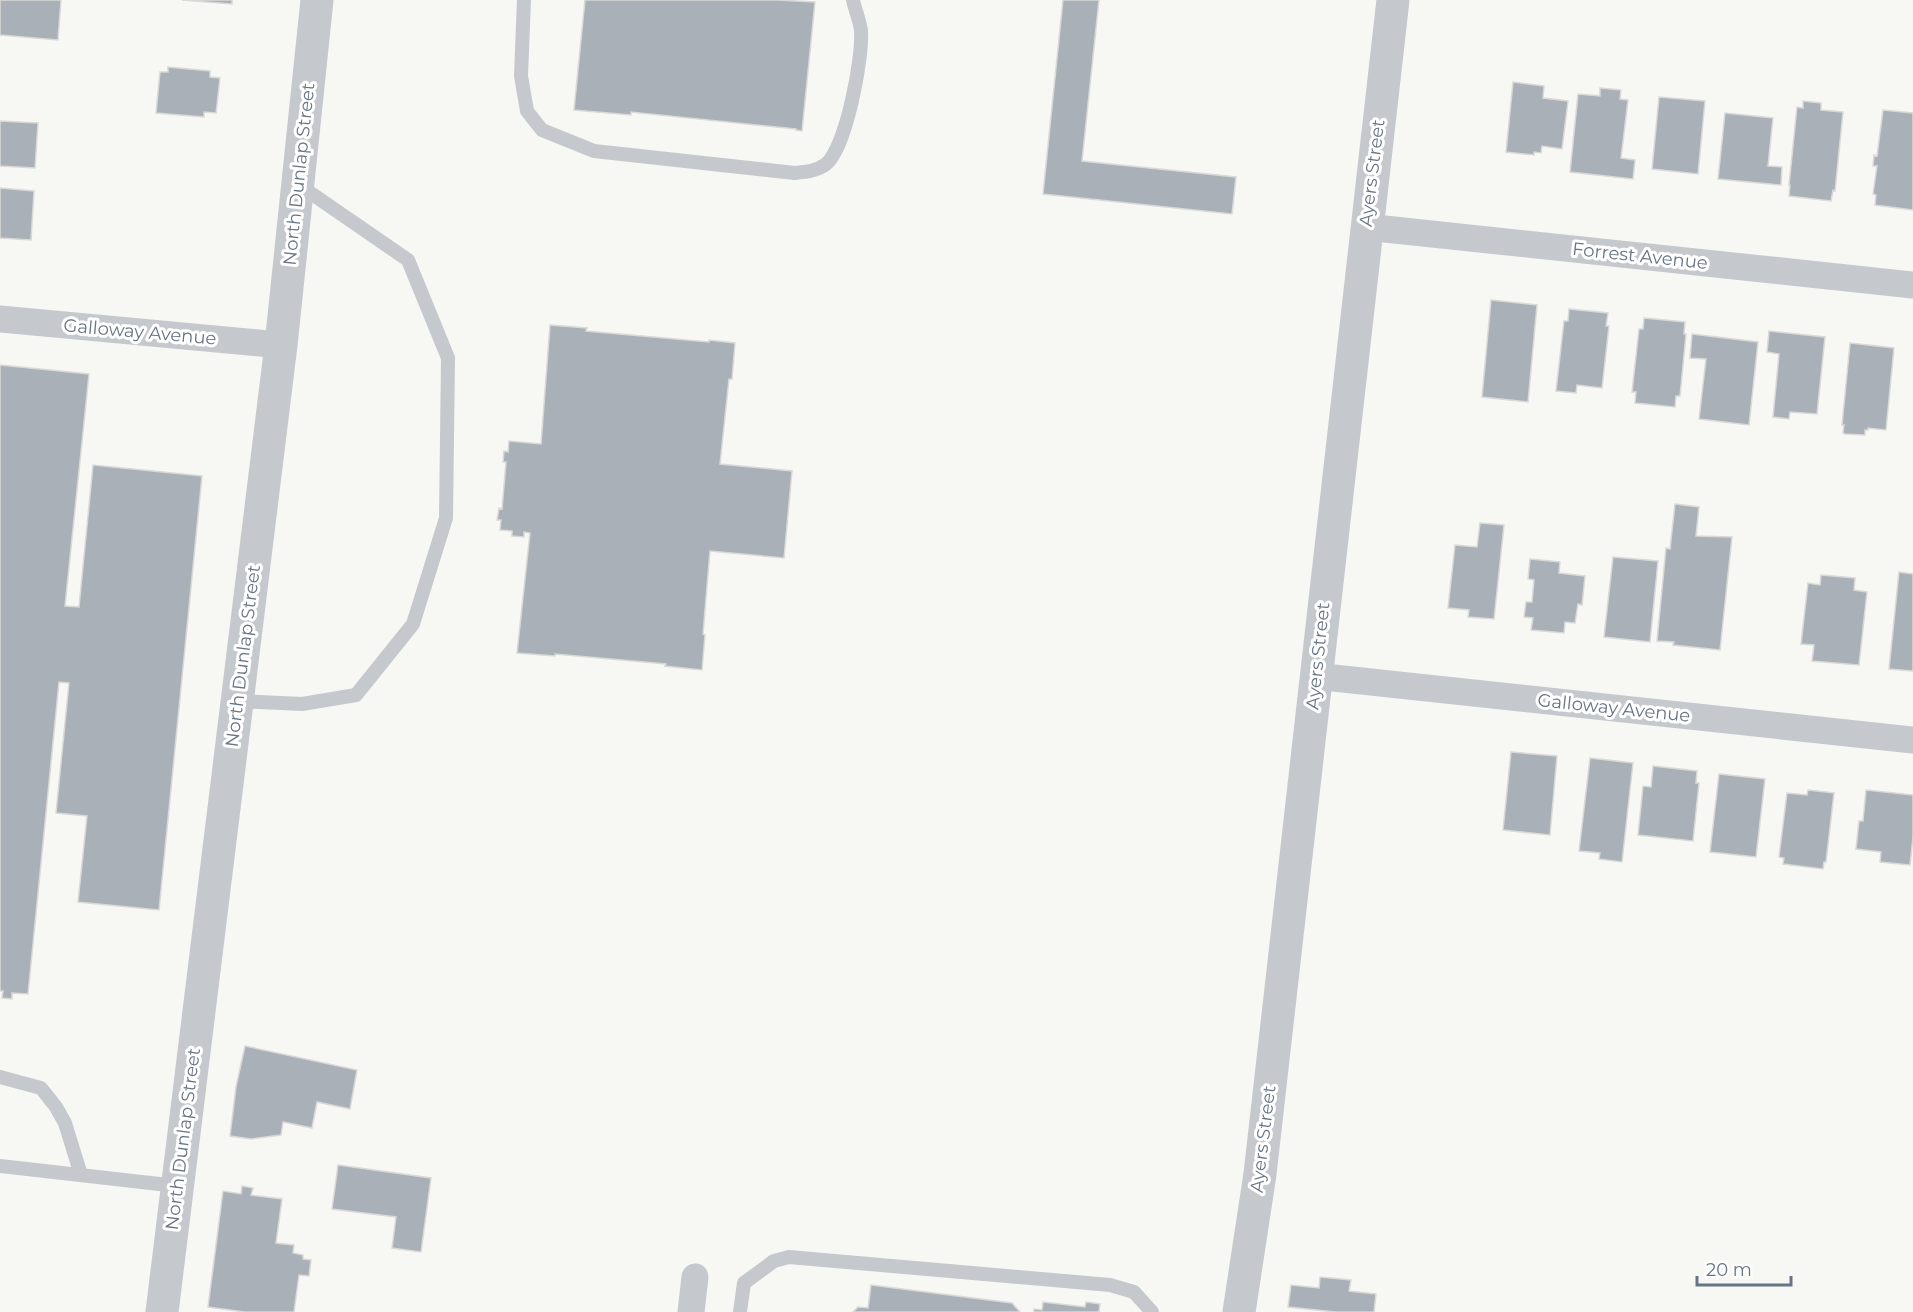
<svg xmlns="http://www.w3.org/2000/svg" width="1913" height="1312" viewBox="0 0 1913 1312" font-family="Montserrat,sans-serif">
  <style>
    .building { fill: #a9b0b7; stroke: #d9d9d7; stroke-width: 1.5 }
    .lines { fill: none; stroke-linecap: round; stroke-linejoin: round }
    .service { stroke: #c5c8cc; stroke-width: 14 }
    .minor { stroke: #c5c8cc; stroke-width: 27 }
    .tertiary { stroke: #c5c8cc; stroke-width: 33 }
    .labels { text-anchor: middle; stroke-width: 6; stroke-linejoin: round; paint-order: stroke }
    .street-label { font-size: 18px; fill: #667485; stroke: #fff }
  </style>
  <rect width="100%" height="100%" fill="#f7f7f4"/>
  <!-- building -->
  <path class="building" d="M0,0H61L58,40L0,35Z
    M182,0H232V4Z
    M585,0H778L815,2L802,131L796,130V129L631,112V115L574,110Z
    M1063,0H1099L1082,161L1236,177L1232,214L1043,194Z
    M168,67L210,71V77L220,78L216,113L204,112V117L156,113L160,72H168Z
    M1513,82L1544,86L1543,98L1568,101L1562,149L1542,146L1541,153L1534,152V155L1506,152Z
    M1600,88L1621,90L1620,99L1628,100L1621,158L1635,160L1633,179L1570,172L1578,94L1600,96Z
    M1659,97L1705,101L1698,174L1652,169Z
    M1803,101L1821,103V110L1843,112L1835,191L1833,190L1831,201L1789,196L1790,185H1789L1797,107L1803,108Z
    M1883,110L1913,113V210L1875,205L1876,195L1873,194L1877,166H1873L1874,155L1877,156Z
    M1725,113L1773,118L1768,166L1782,167L1781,185L1718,179Z
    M0,121L38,123L35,168L0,166Z
    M0,188L34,191L31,240L0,238Z
    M1491,300L1537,305L1528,402L1482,397Z
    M1569,309L1608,313L1606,326H1609L1602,388L1577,385L1576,393L1556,391L1564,321H1568Z
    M1644,318L1685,322L1684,334H1686L1680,396H1676L1675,407L1635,403L1636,392H1632L1639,329H1643Z
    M550,325L587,328L586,331L709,342V340L735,343L732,379H729L720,464L792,471L784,558L710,551L703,634L705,635L702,670L665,666L666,664L555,654V656L517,653L530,533L524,532V537L512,536V531L500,530L501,520H497L499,508L502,509L506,462H503L504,451L508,452L509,441L541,444Z
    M1769,331L1825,337L1817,414L1790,412L1789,419L1773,417L1779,354L1767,352Z
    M1692,334L1758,342L1749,425L1699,419L1706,359L1690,358Z
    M1850,343L1894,348L1886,430L1868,428V430H1865V435L1845,434L1843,433L1844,425H1842Z
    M0,365L89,374L65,606L79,607L93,465L202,476L159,910L78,902L87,816L56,813L69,683L59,682L28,994L12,993V999L2,998L3,991H0Z
    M1675,504L1699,507L1696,536L1732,537L1720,650L1673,645L1674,642L1657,641L1666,548L1670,549Z
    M1480,523L1504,525L1494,619L1468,617L1469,610L1448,608L1455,545L1477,547Z
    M1613,557L1658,561L1650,642L1604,637Z
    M1530,559L1560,562L1559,573L1585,576L1582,605L1578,604L1575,623L1565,622L1564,633L1531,630L1533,618L1524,617L1526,602H1532L1534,580L1528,579Z
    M1899,572L1913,574V671L1889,669Z
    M1821,575L1855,578L1854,590L1867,592L1859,665L1812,661L1814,645L1801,644L1808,583L1820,585Z
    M1511,752L1557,756L1550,835L1503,830Z
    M1590,758L1633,763L1622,862L1599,859L1600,853L1579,851Z
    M1653,766L1697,771L1696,783H1699L1693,841L1638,835L1643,786L1651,787Z
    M1719,774L1765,779L1756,857L1710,852Z
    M1808,790L1834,793L1826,862H1824L1823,869L1783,864L1784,858L1779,857L1787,793L1807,795Z
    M1866,790L1913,795V837L1910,865L1880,862L1881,852L1856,849L1859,821H1863Z
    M245,1046L357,1070L350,1109L317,1102L312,1128L283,1122L281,1135L251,1139L230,1136L236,1087Z
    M338,1165L431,1178L421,1252L392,1248L396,1217L332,1209Z
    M242,1186L253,1188L251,1195L282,1199L276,1243L294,1245L293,1253L303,1255V1259L311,1260L309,1276L299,1275L294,1312H245L208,1307L223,1191L241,1194Z
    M1320,1277L1351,1280L1349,1291L1376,1294L1374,1312H1336L1288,1307L1291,1285L1319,1288Z
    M871,1285L1012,1303L1020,1312H853L858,1307L868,1308Z
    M1043,1302L1085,1307L1086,1302L1100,1304L1099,1312H1034V1309L1042,1310Z"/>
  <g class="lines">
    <!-- service -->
    <path class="service" d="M524,0L521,76L527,111L542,130L594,151L795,173C806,172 817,171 826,164C846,148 863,58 861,31C860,21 855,10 853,0
      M237,701L302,704L356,695L413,624L446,518L448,358L408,260L299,185
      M0,1077L41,1088L56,1107L65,1123L81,1175
      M0,1166L177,1186
      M740,1312L744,1283L774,1261L789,1257L1110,1285L1134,1292L1152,1312"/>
    <!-- minor -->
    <path class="minor" d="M1366,227L1913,285
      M0,319L281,345
      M1315,676L1913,740
      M691,1312L695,1277"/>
    <!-- tertiary -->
    <path class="tertiary" d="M162,1312L281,345L317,0
      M1239,1312L1260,1174L1393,0"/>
  </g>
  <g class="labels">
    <!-- street labels -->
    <g class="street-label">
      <text transform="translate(1372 173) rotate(-83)" y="6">Ayers Street</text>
      <text transform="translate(299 174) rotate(-84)" y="6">North Dunlap Street</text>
      <text transform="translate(1640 256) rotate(6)" y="6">Forrest Avenue</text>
      <text transform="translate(140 332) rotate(5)" y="6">Galloway Avenue</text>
      <text transform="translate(243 656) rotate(-83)" y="6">North Dunlap Street</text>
      <text transform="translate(1318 656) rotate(-84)" y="6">Ayers Street</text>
      <text transform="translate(1614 708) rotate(6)" y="6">Galloway Avenue</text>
      <text transform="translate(183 1139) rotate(-83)" y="6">North Dunlap Street</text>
      <text transform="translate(1263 1139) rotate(-83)" y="6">Ayers Street</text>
    </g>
  </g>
  <!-- scale -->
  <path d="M1697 1276v9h94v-9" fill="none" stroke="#667485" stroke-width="3"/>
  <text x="1706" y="1276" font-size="18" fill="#667485" stroke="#ffffff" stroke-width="4.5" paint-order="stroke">20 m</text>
</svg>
